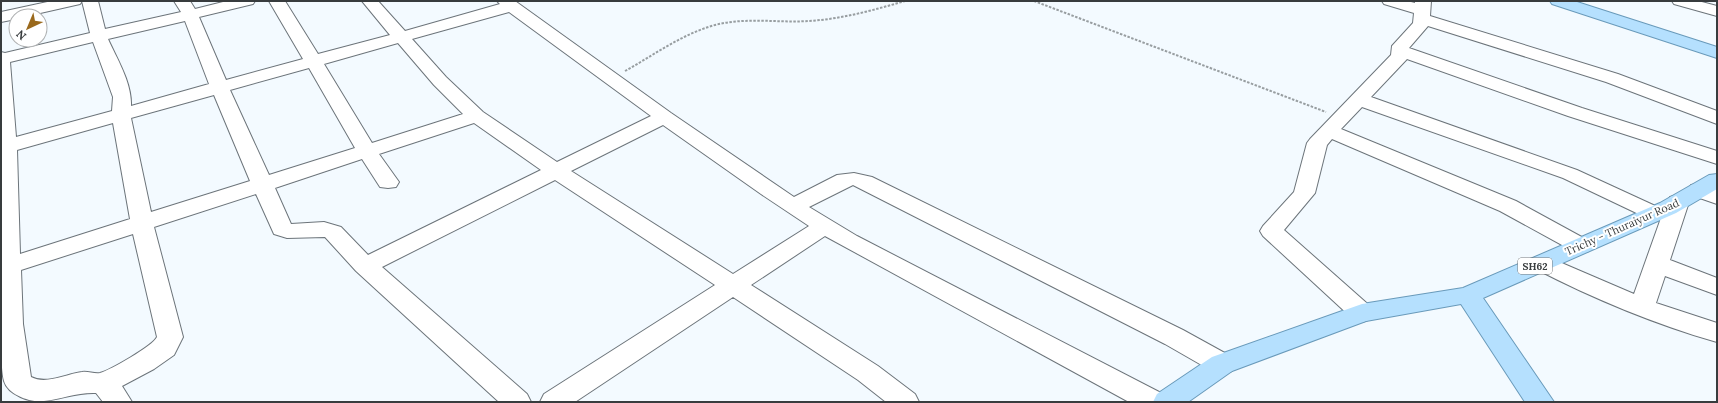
<svg xmlns="http://www.w3.org/2000/svg" width="1718" height="403" viewBox="0 0 1718 403" font-family="Lora,serif">
  <style>
    .lines { fill: none; stroke-linecap: round; stroke-linejoin: round }
    .minor-casing { stroke: #6c747a; stroke-width: 2 }
    .major-casing { stroke: #699aba; stroke-width: 2 }
    .path { stroke: #989ea1; stroke-width: 2; stroke-dasharray: 2.5 1.5; stroke-linecap: butt }
    .minor { fill: #fff; fill-rule: evenodd }
    .major { fill: #b5e0fe; fill-rule: evenodd }
    .labels { text-anchor: middle; stroke-width: 4; stroke-linejoin: round; paint-order: stroke }
    .shield { fill: #fff; stroke: #747678; stroke-width: 1 }
    .shield-label { font-size: 10px; font-weight: bold; fill: #383c3e }
    .street-label { font-size: 11px; fill: #383c3e; stroke: #fff }
  </style>
  <rect width="100%" height="100%" fill="#f3faff"/>
  <g class="lines">
    <!-- minor casing -->
    <g class="minor-casing">
      <path id="minor" d="M52,1H82L80,4L27,16H16V19L1,22V12Z
        M82,1H98L105,29L181,12L174,1H190L195,9L227,1H255L253,4L199,17L226,80L303,59L269,1H285L318,54L390,35L362,1H378L405,31L500,4L497,1H515L671,113L794,197L837,175L854,173L872,177L1183,330L1232,357L1236,364L1232,371L1222,374L1212,371L1165,344L853,185L809,207L857,236L1163,394L1167,402H1129L825,236L751,285L878,366L915,394L919,402H886L858,380L733,297L575,402H540L544,394L715,285L555,180L382,267L527,394L531,402H499L356,271L325,237L287,238L274,234L256,194L154,227L183,337L174,355L154,369L122,386L132,402H103L96,393C78,392 62,399 44,401C31,403 8,395 4,381C2,374 2,364 1,356V52L5,53L90,33ZM509,12L651,116L557,162L483,112L446,77L412,39ZM185,21L209,84L131,106C132,83 117,59 108,39ZM93,42L113,97L112,111L16,137L10,62ZM398,43L434,85L463,114L372,143L324,64ZM309,68L355,148L269,175L230,90ZM214,95L250,181L151,212L131,118ZM113,123L130,219L20,254L17,150ZM474,123L541,170L368,255L341,227L324,222L291,224L275,188L362,159L380,187L388,188L396,187L399,182L379,154ZM663,125L761,194L809,226L733,274L571,171ZM133,234L157,337C153,346 110,370 100,373C94,374 88,371 82,372C66,374 46,385 31,377L23,324L21,270Z
        M1382,1H1407L1415,3V1H1431L1430,16L1618,74L1717,111V124L1606,82L1428,26L1409,48L1582,108L1717,151V164L1568,116L1407,59L1371,97L1577,170L1664,210L1670,197L1678,195L1686,197L1689,202L1670,260L1717,278V295L1665,276L1656,303L1717,323V342C1654,324 1592,298 1534,268L1530,263L1534,258L1542,255L1550,258L1634,294L1661,218L1655,220L1647,218L1563,178L1362,107L1341,129L1516,201L1589,241L1593,246L1589,251L1581,253L1573,251L1500,211L1332,139L1327,145L1315,193L1284,230L1371,307L1375,313L1371,319L1362,322L1353,319L1263,236L1260,231L1263,226L1294,192L1307,143L1310,139L1391,55L1392,46L1413,23L1414,13L1384,4Z
        M1672,1H1698L1717,6V16L1674,4Z
        M1699,184L1717,189V204L1691,195L1688,190L1691,185Z"/>
    </g>
    <!-- major casing -->
    <g class="major-casing">
      <path id="major" d="M1550,1H1574L1717,47V58L1552,4Z
        M1717,174V189L1676,213L1483,298L1554,402H1525L1461,304L1366,321L1232,371L1188,402H1153L1157,394L1212,357L1362,304L1463,288L1660,203L1709,175Z"/>
    </g>
    <!-- path -->
    <path class="path" d="M1034,1L1326,112
      M625,71C654,55 682,34 715,25C746,17 778,23 809,21C842,19 874,10 905,1"/>
    <!-- minor -->
    <use href="#minor" class="minor"/>
    <!-- major -->
    <use href="#major" class="major"/>
  </g>
  <g class="labels">
    <!-- shield labels -->
    <rect class="shield" x="1518" y="258" width="34" height="16" rx="3"/>
    <g class="shield-label">
      <text x="1535" y="270">SH62</text>
    </g>
    <!-- street labels -->
    <g class="street-label">
      <text transform="translate(1622 227) rotate(-24)" y="4">Trichy - Thuraiyur Road</text>
    </g>
  </g>
  <!-- border -->
  <rect width="1718" height="403" fill="none" stroke="#383c3e" stroke-width="4"/>
  <!-- north arrow -->
  <g transform="translate(28 28) rotate(224)"><circle r="19" fill="#ffffff" stroke="#afb1b2"/>
  <path d="M0-3L7 15L0 10L-7 15Z" fill="#9a691c"/>
  <text y="-6" font-size="11" font-weight="bold" text-anchor="middle" fill="#383c3e">N</text>
  </g>
</svg>
